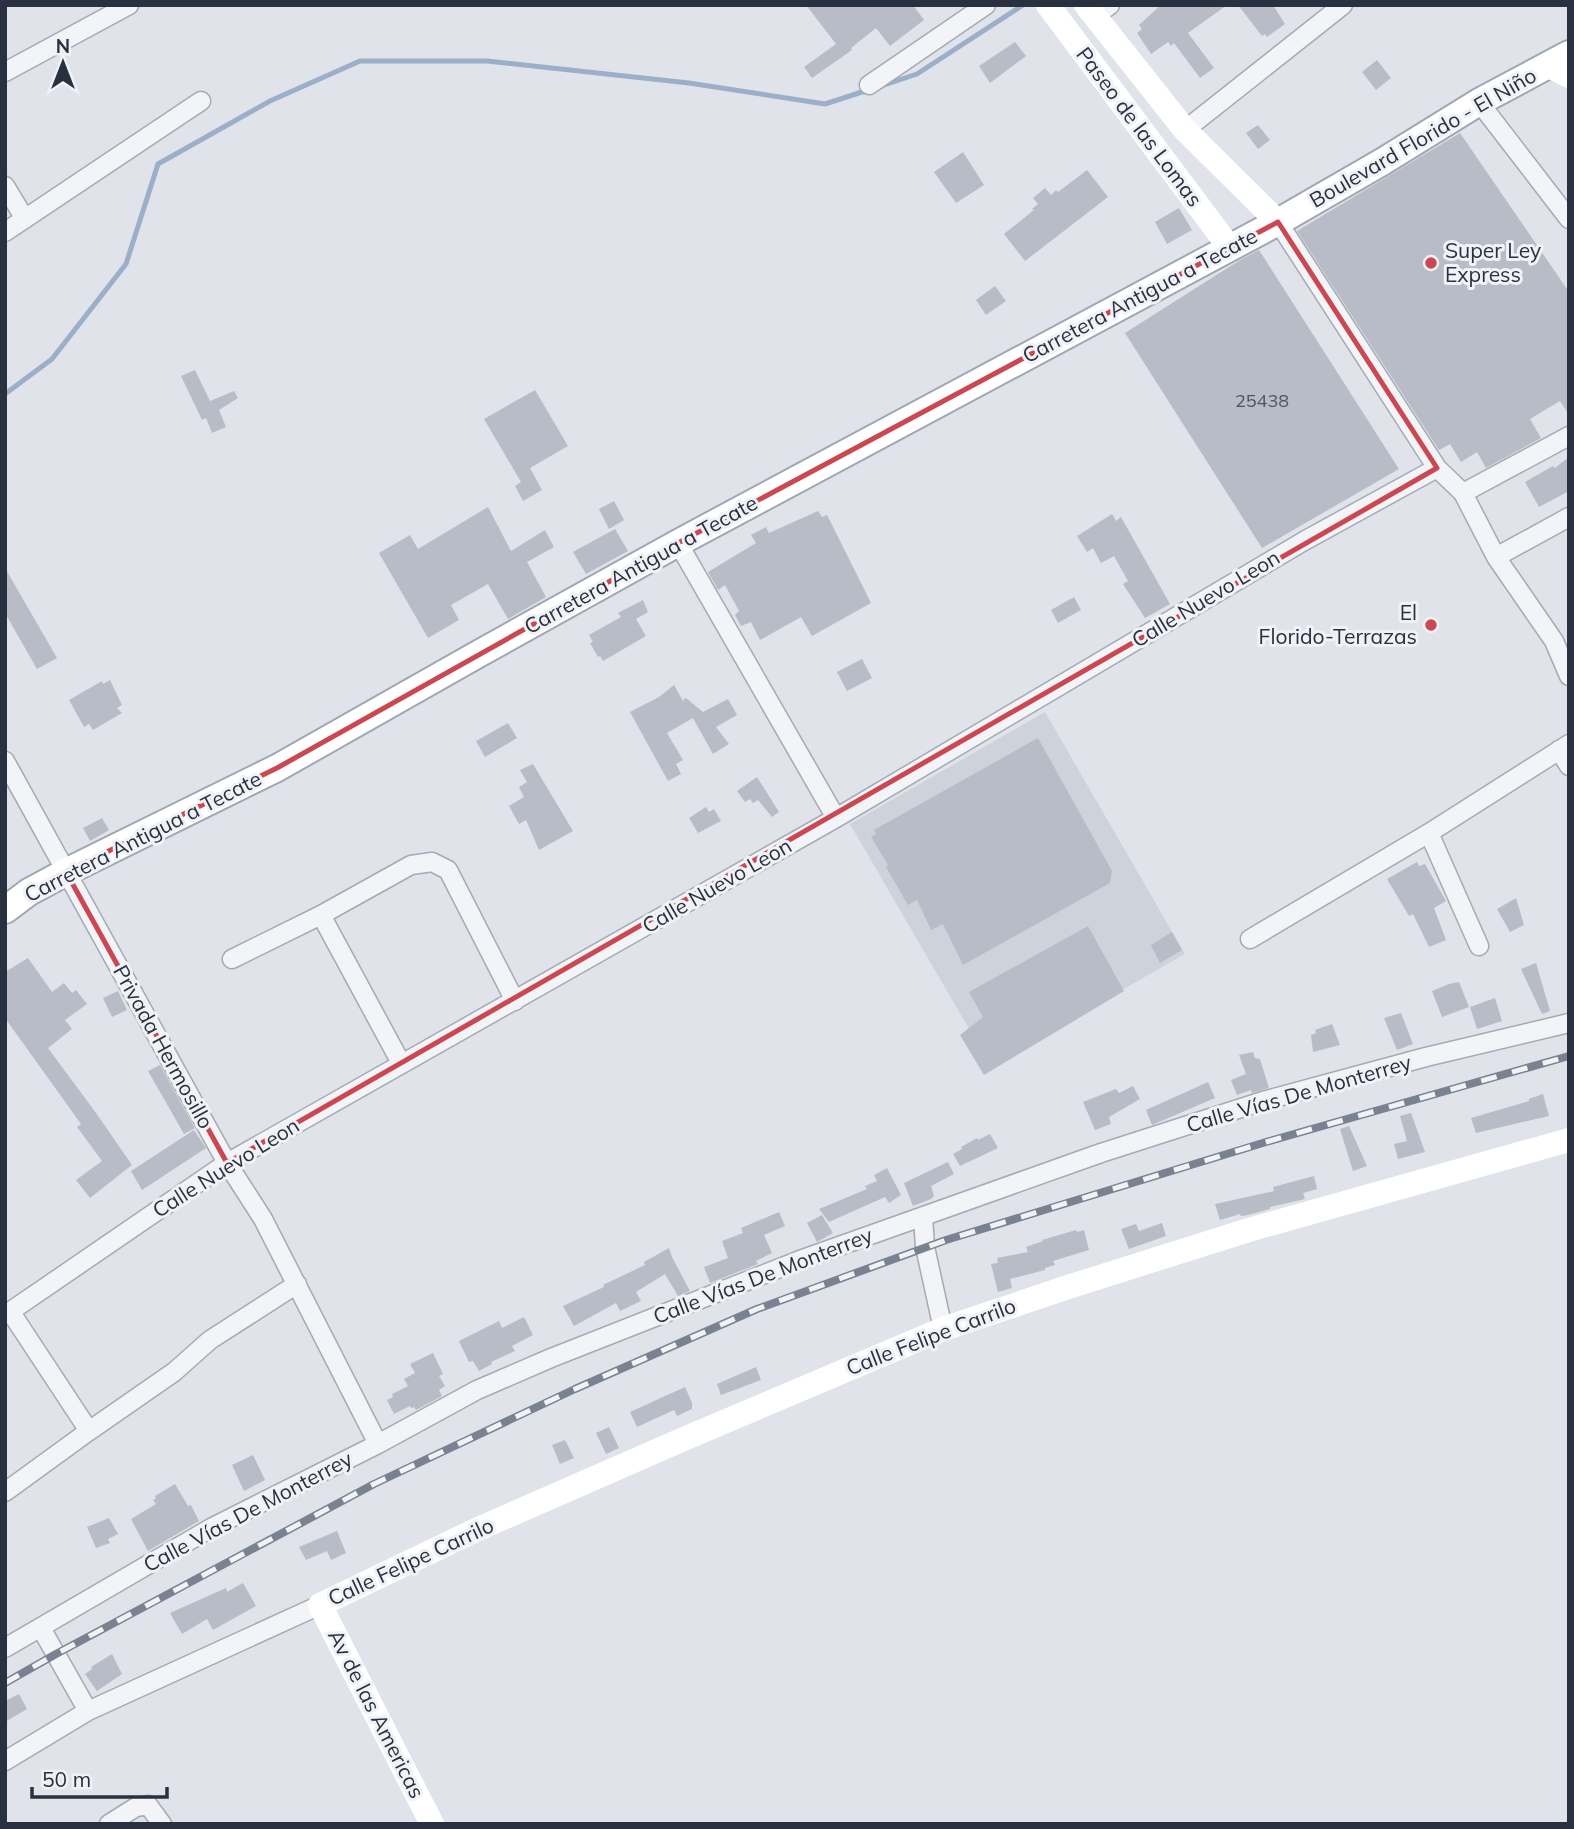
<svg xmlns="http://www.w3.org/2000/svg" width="1574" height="1829" viewBox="0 0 1574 1829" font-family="Mulish,sans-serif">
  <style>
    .built { fill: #ced2db }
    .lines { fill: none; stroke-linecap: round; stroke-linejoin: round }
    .stream { stroke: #9cafc8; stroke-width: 5 }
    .building { fill: #b8bcc6 }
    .street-casing { stroke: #a5aab3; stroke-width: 21 }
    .primary-casing { stroke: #a0a7b4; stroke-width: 30 }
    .street { stroke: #f3f4f7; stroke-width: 18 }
    .secondary { stroke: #fff; stroke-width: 24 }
    .primary { stroke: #fff; stroke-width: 26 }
    .rail-casing { stroke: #7a8292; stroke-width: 8 }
    .rail { stroke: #f0f2f6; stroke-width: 5; stroke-dasharray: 16; stroke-linecap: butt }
    .marked { fill: none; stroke: #cb4853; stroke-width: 5; stroke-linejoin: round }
    .poi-dot { fill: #cb4853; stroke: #f0f2f6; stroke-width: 2.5 }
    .labels { text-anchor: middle; stroke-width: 6; stroke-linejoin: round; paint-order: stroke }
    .number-label { font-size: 18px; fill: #4d5362 }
    .street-label { font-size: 21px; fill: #293040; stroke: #f0f2f6 }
    .poi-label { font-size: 21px; fill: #293040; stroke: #f0f2f6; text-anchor: start }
  </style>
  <rect width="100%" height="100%" fill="#e0e3e9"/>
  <!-- built -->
  <path class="built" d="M1045,712L1185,954L990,1065L850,824Z"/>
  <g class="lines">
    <!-- stream -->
    <path class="stream" d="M881,86L917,74L1023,5
      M5,394L52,359L126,264L158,164L270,101L360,61H487L689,83L825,104L868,90"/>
  </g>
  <!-- building -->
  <path class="building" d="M806,5H913L924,20L890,46L876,28L851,48L852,50L812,78L804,67L836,44Z
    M1161,5H1227L1188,33L1214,68L1200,78L1174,43L1171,46L1168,42L1151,54L1137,33L1142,29L1139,25Z
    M1238,5H1273L1285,24L1267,37L1265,34L1262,36Z
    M1015,42L1026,56L990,83L979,66Z
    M1377,60L1391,78L1376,90L1362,72Z
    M1258,125L1270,140L1258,149L1246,133Z
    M1460,133L1569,292V415L1560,401L1530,419L1541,438L1486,468L1477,452L1461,462L1450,444L1439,450L1297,231Z
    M963,152L984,185L956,203L934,172Z
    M1087,170L1108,197L1025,261L1004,234L1034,210L1032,209L1038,204L1033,198L1045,188L1051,195L1056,190L1058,192Z
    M1179,208L1192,230L1167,244L1155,222Z
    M1259,250L1399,469L1262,548L1125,333L1240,260Z
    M995,286L1006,301L986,315L976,300Z
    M195,370L210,401L234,391L238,398L219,410L226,427L212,433L206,418L202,420L181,376Z
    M535,390L568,446L530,468L542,490L523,501L515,486L521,482L484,419Z
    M1569,457V491L1539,507L1525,482L1553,466L1555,468Z
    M614,501L624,520L609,529L599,509Z
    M488,507L511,551L545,530L554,547L527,562L546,597L508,619L488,584L451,605L459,620L428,638L379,553L410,535L418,549Z
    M818,511L822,517L827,515L871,603L812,636L801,617L760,640L751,622L741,626L735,615L739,611L725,585L718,590L708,572L756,543L751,535L766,527L769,533Z
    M1112,514L1116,521L1121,517L1170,604L1145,618L1123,584L1128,581L1114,556L1101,563L1093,548L1087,552L1077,536Z
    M615,529L628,551L586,574L573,552Z
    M5,568L57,658L37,669L5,613Z
    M1074,597L1081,610L1058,623L1051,610Z
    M643,600L648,612L636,619L646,636L603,661L600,656L598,657L590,643L593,642L589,635L621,617L618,613Z
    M862,659L872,678L847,691L837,672Z
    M110,680L122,705L117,708L122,713L93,730L89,724L84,727L69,700L102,681L103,684Z
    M674,685L684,703L683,700L686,698L703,712L728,699L737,715L716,727L729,744L713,754L693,718L667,733L683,760L676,764L681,774L668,781L630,712L659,697Z
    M508,723L517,738L485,757L476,741Z
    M1038,738L1112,871L1110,883L963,965L943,924L931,930L917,900L908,905L886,867L888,865L871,837L876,834L874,830Z
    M533,764L573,831L539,850L526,820L519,824L509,806L524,797L519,787L527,782L520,770Z
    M757,777L779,812L772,817L758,800L753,803L750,799L745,802L737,791Z
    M706,807L709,812L714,809L721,821L698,833L689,818Z
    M102,818L109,830L90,841L83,828Z
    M1417,862L1419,866L1425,864L1446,901L1434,908L1446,940L1429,947L1413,914L1409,916L1387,879Z
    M1516,898L1524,925L1510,932L1497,909Z
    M1088,926L1124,991L984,1075L960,1035L983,1017L969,992Z
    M1172,932L1182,950L1160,963L1151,945Z
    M28,958L52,992L64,983L72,993L76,990L87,1004L65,1020L72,1029L48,1048L96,1113L132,1165L90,1198L76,1180L102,1161L77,1127L81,1124L5,1018V972Z
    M1536,963L1550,1011L1542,1014L1521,969Z
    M1459,982L1469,1007L1442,1017L1432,991L1449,984Z
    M118,991L127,1010L112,1017L103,998Z
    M1495,998L1502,1021L1477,1029L1470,1007Z
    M1401,1013L1413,1044L1397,1050L1384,1018Z
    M1332,1024L1340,1045L1313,1052L1311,1035L1316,1033L1315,1030Z
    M1253,1052L1255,1058L1260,1059L1269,1088L1252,1093L1251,1090L1237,1095L1231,1080L1246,1074L1239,1055Z
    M160,1065L195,1128L184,1134L148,1071Z
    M1208,1082L1215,1098L1152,1125L1146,1110Z
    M1133,1086L1140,1099L1109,1117L1111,1124L1095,1130L1083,1102L1116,1089L1119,1093Z
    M1543,1094L1549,1116L1476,1133L1471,1118L1529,1101V1099Z
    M1411,1113L1425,1152L1398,1159L1394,1144L1407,1141L1400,1116Z
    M1349,1126L1367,1166L1353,1171L1340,1129Z
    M194,1130L206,1148L142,1190L131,1171Z
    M990,1134L998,1148L960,1166L953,1154L962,1149L961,1147L977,1138L978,1140Z
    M948,1162L954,1174L931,1186L934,1196L931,1199L913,1206L904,1183Z
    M887,1168L901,1195L889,1203L885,1197L829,1222L819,1209L867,1189L865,1186L877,1181L874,1175Z
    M1314,1176L1317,1189L1303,1193L1305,1199L1270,1207V1209L1248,1215L1241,1216L1240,1214L1220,1220L1215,1204L1274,1191L1273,1187Z
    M779,1212L785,1226L764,1235L772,1253L756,1261L758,1264L710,1283L704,1267L728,1258L722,1241L743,1233L741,1228Z
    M822,1215L833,1233L817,1242L807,1223Z
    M1162,1223L1166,1236L1129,1249L1121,1229L1136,1224L1139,1231Z
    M1076,1230L1077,1232L1084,1230L1089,1250L1053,1261L1055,1265L1045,1268V1270L1010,1279L1012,1288L998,1292L991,1264L998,1263L997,1258L1028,1252L1026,1247L1043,1241L1042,1240Z
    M669,1248L672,1257L690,1291L678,1296L665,1274L636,1292L641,1301L620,1311L616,1303L574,1326L563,1306L604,1287L603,1285L645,1265L644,1262Z
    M524,1317L533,1335L512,1346L515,1351L491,1362L492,1364L479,1371L473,1361L469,1362L459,1341L499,1321L502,1328Z
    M433,1353L443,1374L439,1376L445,1386L439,1390L442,1396L416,1410L414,1407L411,1408L410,1406L394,1414L387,1400L393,1397L392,1394L408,1386L404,1379L415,1373L410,1364Z
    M756,1367L761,1380L721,1395L717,1384Z
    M685,1387L692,1403V1409L677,1416L674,1410L637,1427L630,1412Z
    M609,1427L619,1448L606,1454L596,1433Z
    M565,1440L574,1458L560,1464L552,1445Z
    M253,1455L265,1480L244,1491L232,1465Z
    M175,1484L188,1506L191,1505L199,1521L148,1551L131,1519L156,1504L153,1500L156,1498L155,1496Z
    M109,1518L118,1534L108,1539L110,1543L96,1548L87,1527Z
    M337,1531L346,1553L331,1560L327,1551L306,1560L299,1547Z
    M243,1583L256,1606L213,1630L207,1619L182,1634L170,1613L226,1588L227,1592Z
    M112,1654L122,1674L97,1691L85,1674L92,1669L91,1667Z
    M19,1694L27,1709L5,1722V1701Z"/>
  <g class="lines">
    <!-- street casing -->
    <g class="street-casing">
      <path id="street" d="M1094,17L1110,5
        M5,72L129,5
        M869,85L986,5
        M1479,102L1569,219
        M1185,130L1343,5
        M5,186L25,219
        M1278,222L1437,468L1463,493L1496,557L1554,641L1569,676
        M5,232L201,101
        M1463,493L1569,436
        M678,543L836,818
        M1496,557L1569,517
        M1559,750L1569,766
        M5,761L227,1163L263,1219L378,1444
        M1429,833L1479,946
        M321,915L401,1063
        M1250,939L1429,833L1569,744
        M232,959L321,915L411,865L432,862L448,870L515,1001
        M923,1216L925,1247L943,1329
        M10,1311L89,1431L174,1372L210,1340L297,1284
        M5,1315L227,1163L836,818L1304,541L1437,468
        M5,1492L89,1431
        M41,1628L88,1711
        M5,1648L211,1528L378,1444L477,1390L551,1358L800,1260L1101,1153L1263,1101L1426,1057L1569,1023
        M5,1761L88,1711L320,1605
        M109,1824L136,1807L148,1805L162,1824"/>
    </g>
    <!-- primary casing -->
    <g class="primary-casing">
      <path id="primary" d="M5,910L29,892L66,872L277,768L480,653L678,543L1278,222L1382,162L1479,102L1569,54"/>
    </g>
    <!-- street -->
    <use href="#street" class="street"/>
    <!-- secondary -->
    <path class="secondary" d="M1048,5L1230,248
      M1086,5L1185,130L1278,222
      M1549,66L1569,76
      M432,1824L320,1605L478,1529L686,1438L943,1329L1068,1287L1252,1229L1569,1140"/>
    <!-- primary -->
    <use href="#primary" class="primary"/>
    <!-- rail casing -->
    <g class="rail-casing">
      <path id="rail" d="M5,1683L56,1654L374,1484L575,1389L757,1309L946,1240L1266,1142L1569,1056"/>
    </g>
    <!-- rail -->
    <use href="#rail" class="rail"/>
  </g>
  <!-- marked area -->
  <path class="marked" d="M1278,222L1437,468L227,1163L66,872L277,768L678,543Z"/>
  <!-- markers -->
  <g class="poi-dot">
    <circle cx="1431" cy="263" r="7"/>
    <circle cx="1431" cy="625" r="7"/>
  </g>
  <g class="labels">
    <!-- number labels -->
    <g class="number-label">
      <text x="1262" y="407">25438</text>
    </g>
    <!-- street labels -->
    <g class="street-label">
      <text transform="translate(1139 127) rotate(53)" y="7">Paseo de las Lomas</text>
      <text transform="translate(1423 138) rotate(-30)" y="7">Boulevard Florido - El Niño</text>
      <text transform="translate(1140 296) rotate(-28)" y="7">Carretera Antigua a Tecate</text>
      <text transform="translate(641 565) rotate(-29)" y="7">Carretera Antigua a Tecate</text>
      <text transform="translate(1206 599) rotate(-31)" y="7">Calle Nuevo Leon</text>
      <text transform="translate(143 837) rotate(-27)" y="7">Carretera Antigua a Tecate</text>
      <text transform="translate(717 886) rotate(-30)" y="7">Calle Nuevo Leon</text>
      <text transform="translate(163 1047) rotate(61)" y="7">Privada Hermosillo</text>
      <text transform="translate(1299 1094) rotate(-16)" y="7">Calle Vías De Monterrey</text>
      <text transform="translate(226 1168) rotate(-32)" y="7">Calle Nuevo Leon</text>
      <text transform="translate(763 1276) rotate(-21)" y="7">Calle Vías De Monterrey</text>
      <text transform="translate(931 1337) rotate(-21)" y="7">Calle Felipe Carrilo</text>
      <text transform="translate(248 1512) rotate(-28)" y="7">Calle Vías De Monterrey</text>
      <text transform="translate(411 1562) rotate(-25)" y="7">Calle Felipe Carrilo</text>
      <text transform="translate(376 1714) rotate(63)" y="7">Av de las Americas</text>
    </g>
    <!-- poi labels -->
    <g class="poi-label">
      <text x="1445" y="258">Super Ley<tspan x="1445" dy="24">Express</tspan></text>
      <text x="1417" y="620" text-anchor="end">El<tspan x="1417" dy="24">Florido-Terrazas</tspan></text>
    </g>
  </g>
  <!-- border -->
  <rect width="1574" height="1829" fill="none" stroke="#293040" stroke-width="14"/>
  <!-- north arrow -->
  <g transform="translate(63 63)" stroke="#f0f2f6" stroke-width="5" paint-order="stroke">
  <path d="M0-5L12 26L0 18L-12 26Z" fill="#293040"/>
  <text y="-10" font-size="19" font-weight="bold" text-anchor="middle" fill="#293040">N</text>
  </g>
  <!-- scale -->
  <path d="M32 1787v10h135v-10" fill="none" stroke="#293040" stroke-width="3.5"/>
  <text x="42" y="1787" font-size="21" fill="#293040" stroke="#f0f2f6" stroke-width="5" paint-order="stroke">50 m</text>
</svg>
